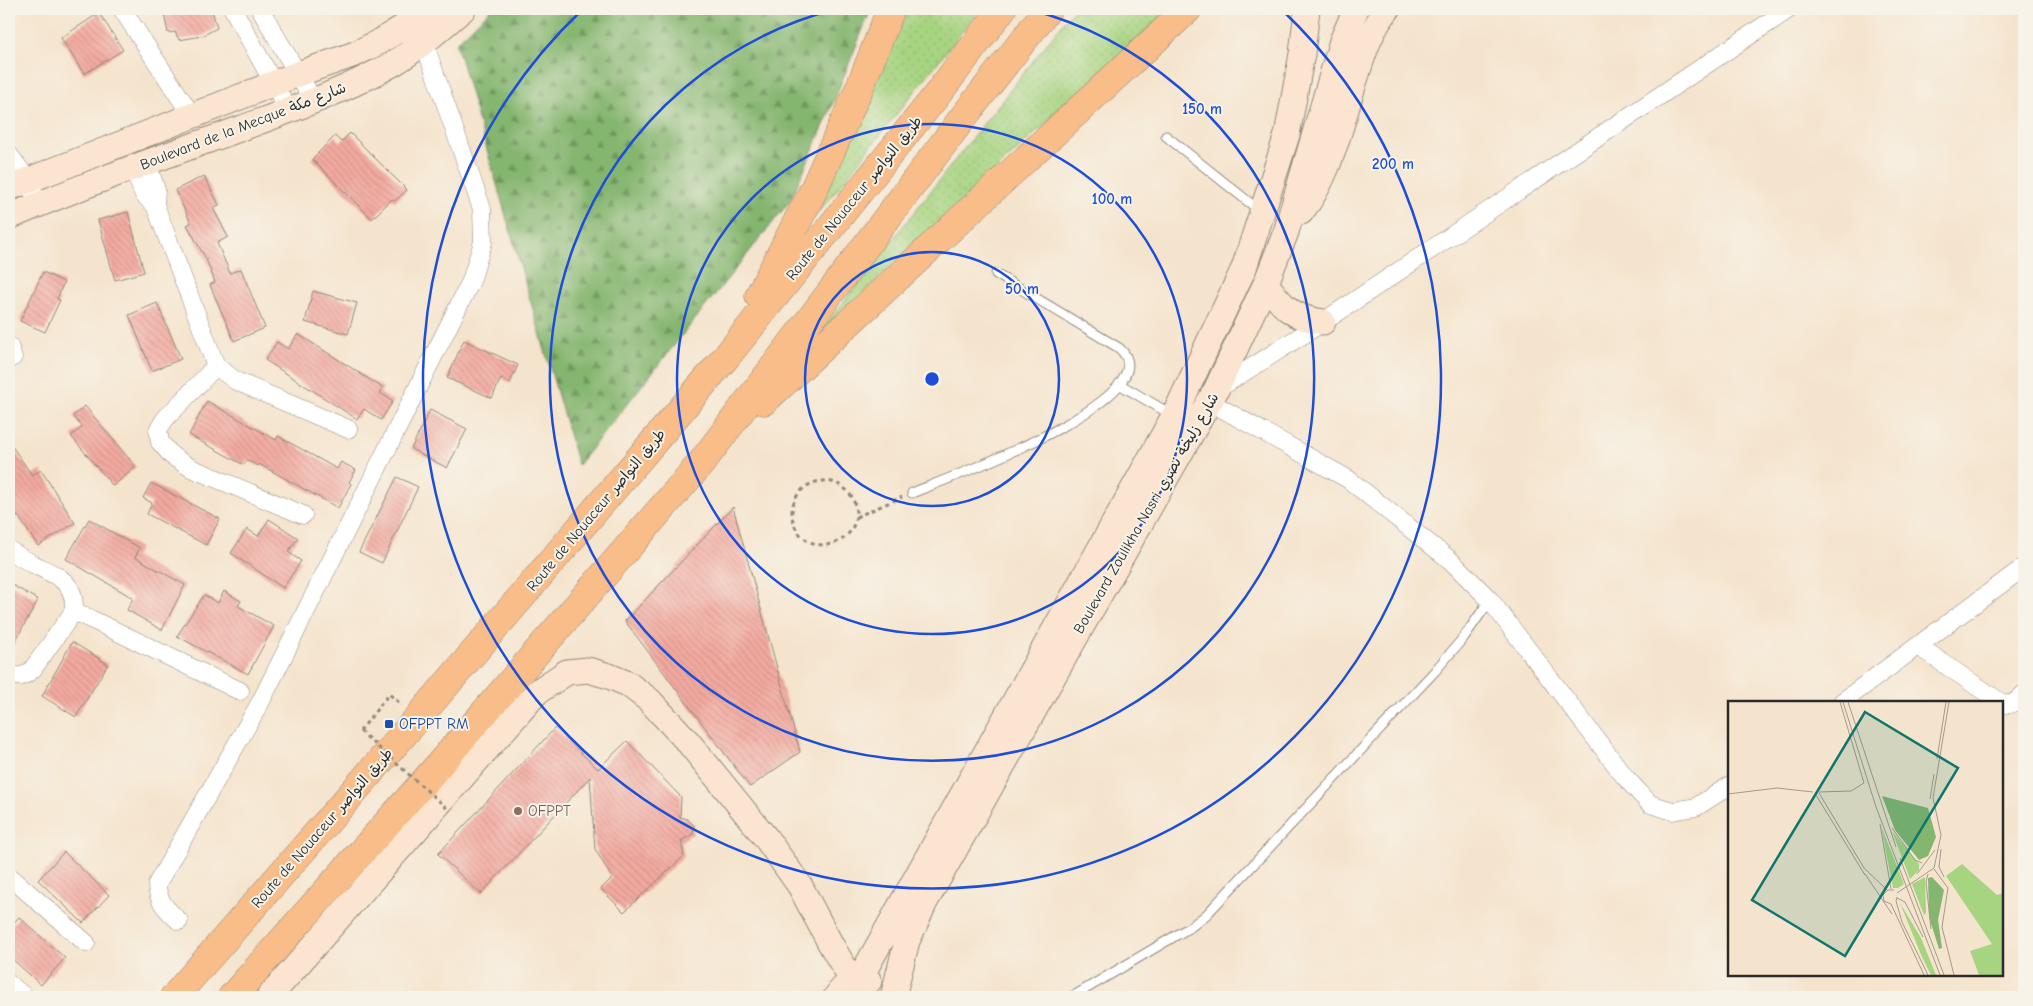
<svg xmlns="http://www.w3.org/2000/svg" width="2033" height="1006" viewBox="0 0 2033 1006" font-family="'Comic Neue','Playpen Sans Arabic',sans-serif">
  <style>
    .grass { fill: url(#grass-dots); stroke: #698056 }
    .forest { fill: url(#forest-firs); stroke: #58704d }
    .building { fill: url(#building-back-hatch) }
    .lines { fill: none; stroke-linecap: round; stroke-linejoin: round }
    .lane-casing { stroke: #90887c; stroke-width: 11 }
    .street-casing { stroke: #90887c; stroke-width: 19 }
    .secondary-casing { stroke: #90887c; stroke-width: 27 }
    .highway-casing { stroke: #90887c; stroke-width: 29 }
    .path { stroke: #90887c; stroke-width: 3; stroke-dasharray: 4 4; stroke-linecap: butt }
    .lane { stroke: #fff; stroke-width: 9 }
    .street { stroke: #fff; stroke-width: 18 }
    .secondary { stroke: #fce5d0; stroke-width: 25 }
    .highway { stroke: #f8bd89; stroke-width: 28 }
    .path-bridge { stroke: #90887c; stroke-width: 3; stroke-dasharray: 4 4; stroke-linecap: butt }
    .ring { fill: none; stroke: #1d4ed8; stroke-width: 2.5 }
    .transit-dot { fill: #1a4fb4; stroke: #f7f3e8; stroke-width: 2 }
    .education-dot { fill: #8d6e63; stroke: #f7f3e8; stroke-width: 2 }
    .labels { text-anchor: middle; stroke-width: 4; stroke-linejoin: round; paint-order: stroke }
    .street-label { font-size: 15px; fill: #2b2b2b; stroke: #f7f3e8 }
    .transit-label { font-size: 15px; fill: #164399; stroke: #f7f3e8; text-anchor: start }
    .education-label { font-size: 15px; fill: #785e54; stroke: #f7f3e8; text-anchor: start }
    .inset-road { fill: none; stroke: #a49a8c; stroke-width: 1 }
    .view { fill: #0f766e; fill-opacity: 0.15; stroke: #0f766e; stroke-width: 2.5 }
    .inset-edge { fill: none; stroke: #2b2b2b; stroke-width: 2.5 }
    .centre { fill: #1d4ed8; stroke: #f7f3e8; stroke-width: 2.5 }
    .ring-label { font-size: 15px; text-anchor: middle; font-weight: bold; fill: #1d4ed8; stroke: #f7f3e8; stroke-width: 4; stroke-linejoin: round; paint-order: stroke }
  </style>
  <defs>
    <pattern id="grass-dots" width="8" height="8" patternUnits="userSpaceOnUse" patternTransform="scale(1.25)"><rect width="8" height="8" fill="#a7d481"/><path d="M2 2h.1M6 6h.1" fill="none" stroke="#90b670" stroke-width="1.8" stroke-linecap="round"/></pattern>
    <pattern id="forest-firs" width="22" height="20" patternUnits="userSpaceOnUse" patternTransform="scale(1.25)"><rect width="22" height="20" fill="#85b66f"/><path d="M5 1l3.5 6h-7zM16 11l3.5 6h-7z" fill="#6d945b"/></pattern>
    <pattern id="building-back-hatch" width="6" height="6" patternUnits="userSpaceOnUse" patternTransform="scale(1.25)"><rect width="6" height="6" fill="#f3aaa0"/><path d="M-1 5l2 2M0 0l6 6M5-1l2 2" fill="none" stroke="#d0928a"/></pattern>
  </defs>
  <rect width="100%" height="100%" fill="#f7f3e8"/>
  <filter id="ink" filterUnits="userSpaceOnUse"><feTurbulence type="fractalNoise" baseFrequency=".02" numOctaves="2"/><feDisplacementMap in="SourceGraphic" scale="10" xChannelSelector="R" yChannelSelector="G"/><feConvolveMatrix kernelMatrix="1 2 1 2 8 2 1 2 1" color-interpolation-filters="sRGB"/></filter>
  <filter id="wash" filterUnits="userSpaceOnUse"><feTurbulence type="fractalNoise" baseFrequency=".0096" numOctaves="4" result="noise"/><feDisplacementMap in="SourceGraphic" scale="20" xChannelSelector="R" yChannelSelector="G"/><feGaussianBlur stdDeviation="1.12" result="paint"/><feColorMatrix in="noise" values="0 0 0 0 0 0 0 0 0 0 0 0 0 0 0 0 0 1.4 0 .05"/><feComposite in="paint" operator="in"/></filter>
  <g filter="url(#wash)">
    <rect width="100%" height="100%" fill="#f5e4cd"/>
    <!-- grass -->
    <path class="grass" d="M902,9H980L815,217Z
      M1074,9H1170L820,332Z"/>
    <!-- forest -->
    <path class="forest" d="M491,9H871L827,118L790,201L578,465L456,43Z"/>
    <g id="blocks">
      <!-- building -->
      <path class="building" d="M163,9H195L196,13L212,10L217,28L202,36L179,40L175,32L168,33Z
        M99,13L123,50L84,74L61,38Z
        M350,133L407,190L395,201L392,199L372,219L312,159L335,136L341,142Z
        M204,176L219,205L213,208L228,237L217,243L230,273L241,269L265,328L234,341L210,285L215,282L206,259L187,225L191,223L175,190Z
        M128,212L144,272L115,280L98,220Z
        M43,272L64,282L57,299L60,300L45,332L20,321Z
        M313,291L357,303L348,334L305,322Z
        M157,303L181,359L152,371L129,315Z
        M298,334L383,388L380,393L393,401L381,420L364,409L357,419L265,360L277,342L288,349Z
        M464,340L518,365L510,383L501,378L492,398L447,378Z
        M207,401L276,440L278,436L337,469L341,462L356,470L349,482L351,484L338,508L259,464L258,466L247,460L244,465L189,435Z
        M85,406L136,467L113,486L71,436L82,427L73,416Z
        M430,410L467,429L447,468L411,449Z
        M9,442L32,475L41,470L75,523L38,546L18,516L14,518L9,509Z
        M397,477L418,487L382,563L359,552Z
        M151,483L220,519L206,545L147,514L152,503L143,498Z
        M733,507L800,752L750,787L625,621Z
        M89,519L140,548L135,557L185,585L162,630L127,610L133,598L66,559Z
        M269,519L298,538L288,552L301,561L283,588L231,553L247,529L258,536Z
        M9,583L38,600L9,652Z
        M224,591L241,601L238,606L274,626L248,674L177,636L204,595L218,603Z
        M72,642L108,664L76,717L42,696Z
        M555,728L598,769L627,741L681,797L680,817L687,819L694,825L693,834L681,841L684,856L624,912L601,889L612,878L595,849L590,777L481,894L438,854Z
        M64,852L109,895L83,923L38,880Z
        M19,917L65,958L41,985L9,956V928Z"/>
    </g>
  </g>
  <g filter="url(#ink)">
    <use href="#blocks" fill-opacity="0" stroke="#90887c" stroke-width="1"/>
    <g class="lines">
      <!-- lane casing -->
      <g class="lane-casing">
        <path id="lane" d="M1166,136L1260,211
          M1119,384L1174,416
          M912,493C941,481 1176,397 1119,348L996,274
          M1072,997L1192,926L1206,915L1435,671L1464,637L1490,600"/>
      </g>
      <!-- street casing -->
      <g class="street-casing">
        <path id="street" d="M122,9L192,116
          M233,9L288,110
          M260,9L313,100
          M9,155L28,180L38,204
          M147,162L156,190L155,205L216,366L236,381L348,429
          M133,168L144,195L155,205
          M9,346L13,357
          M216,366L165,419L158,430L160,442L172,456L191,468L303,515
          M1216,390L1323,322L1789,9
          M1210,402L1348,479L1450,560L1490,600L1625,777L1650,804L1673,811L1696,807L1729,786
          M9,550C17,555 25,560 33,564C57,576 76,581 74,611L32,670C23,677 19,678 9,674
          M74,611L240,691
          M1918,646L2000,702
          M1842,702L2024,567
          M2002,703C2011,707 2017,701 2024,694
          M9,876L86,943
          M179,921C167,910 157,901 157,884L260,703L471,281L483,242L482,209L424,42
          M9,984L25,997"/>
      </g>
      <!-- secondary casing -->
      <g class="secondary-casing">
        <path id="secondary" d="M9,188L298,74L355,54L381,41L408,24L427,9
          M1301,212C1331,176 1342,118 1357,74C1364,51 1372,27 1388,9
          M9,217C85,184 164,156 242,128C293,109 347,90 394,63C419,48 441,28 463,9
          M1266,283C1282,307 1293,318 1323,322
          M859,980L1174,416L1244,268L1287,135L1302,54L1307,9
          M269,997L537,692L567,672L588,670L609,676L628,684L649,700L689,743L766,838L800,886L830,943L853,982
          M836,997C843,985 854,979 869,981
          M893,997L907,941L925,902L1216,390L1266,283L1286,232L1342,41L1356,9"/>
      </g>
      <!-- highway casing -->
      <g class="highway-casing">
        <path id="highway" d="M759,296L813,191L859,89L891,9
          M764,401L1188,9
          M174,997L417,719L726,357L936,96L1002,9
          M232,997L431,774L702,462L965,115L1048,9"/>
      </g>
      <!-- path -->
      <path class="path" d="M792 513a32 32 0 1 1 64 0a32 32 0 1 1-64 0Z
        M856,517L902,497
        M360,731L389,694L402,705"/>
      <!-- lane -->
      <use href="#lane" class="lane"/>
      <!-- street -->
      <use href="#street" class="street"/>
      <!-- secondary -->
      <use href="#secondary" class="secondary"/>
      <!-- highway -->
      <use href="#highway" class="highway"/>
      <!-- path-bridge -->
      <path class="path-bridge" d="M360,731L450,811"/>
    </g>
  </g>
  <!-- distance rings -->
  <g class="ring">
    <circle cx="932" cy="379" r="127"/>
    <circle cx="932" cy="379" r="255"/>
    <path d="M1028 9A382 382 0 1 1 836 9"/>
    <path d="M1282 10A509 509 0 1 1 582 10"/>
  </g>
  <!-- markers -->
  <rect class="transit-dot" x="384" y="719" width="10" height="10" rx="2.5"/>
  <circle class="education-dot" cx="518" cy="811" r="5"/>
  <g class="labels">
    <!-- street labels -->
    <g class="street-label">
      <text transform="translate(243 126) rotate(-21)" y="5">Boulevard de la Mecque شارع مكة</text>
      <text transform="translate(854 198) rotate(-51)" y="5">Route de Nouaceur طريق النواصر</text>
      <text transform="translate(596 510) rotate(-50)" y="5">Route de Nouaceur طريق النواصر</text>
      <text transform="translate(1146 513) rotate(-60)" y="5">Boulevard Zoulikha Nasri شارع زليخة نصري</text>
      <text transform="translate(322 828) rotate(-49)" y="5">Route de Nouaceur طريق النواصر</text>
    </g>
    <!-- transit labels -->
    <g class="transit-label">
      <text x="399" y="729">OFPPT RM</text>
    </g>
    <!-- education labels -->
    <g class="education-label">
      <text x="528" y="816">OFPPT</text>
    </g>
  </g>
  <!-- overview -->
  <g transform="translate(1728 701)">
    <rect width="275" height="275" fill="#f5e4cd"/>
    <path d="M153,125L176,183L170,187H165ZM164,130L191,163V169L182,178ZM197,176L198,212L196,214L184,183ZM172,202L193,237L208,274H203L194,256Z" fill="#a7d481"/>
    <path d="M154,95L200,107L208,136L200,155L191,159L167,129ZM204,176L216,189L210,219L214,247L211,248L201,216L200,177Z" fill="#85b66f"/>
    <path d="M234,163L269,194L275,192V274H251L242,250L264,243L218,175Z" fill="#a7d481"/>
    <path class="inset-road" d="M115,1L148,106L212,274M120,1L168,146M209,58L218,1M91,91L123,90L136,82L112,1M91,92L136,167L159,189M0,93L49,87L85,91M88,94L137,174M202,98L206,73M152,123L163,188M164,127L187,159L194,162M213,148L211,166L216,176M172,157L216,274M206,168L220,187L214,226L226,274M137,173L164,213M189,173L207,149M200,173L198,181L203,228M169,192L206,167L213,134L205,97L221,1M169,196L168,200L174,221L200,274M169,197L177,201L195,236M163,203L156,200L155,194L160,189H166M163,203L196,274"/>
    <path class="view" d="M137,11L230,67L117,255L24,199Z"/>
    <rect width="275" height="275" class="inset-edge"/>
  </g>
  <circle cx="932" cy="379" r="8" class="centre"/>
  <g class="ring-label">
    <text x="1202" y="114">150 m</text>
    <text x="1393" y="169">200 m</text>
    <text x="1112" y="204">100 m</text>
    <text x="1022" y="294">50 m</text>
  </g>
  <!-- margin -->
  <rect width="2033" height="1006" fill="none" stroke="#f7f3e8" stroke-width="30"/>
</svg>
